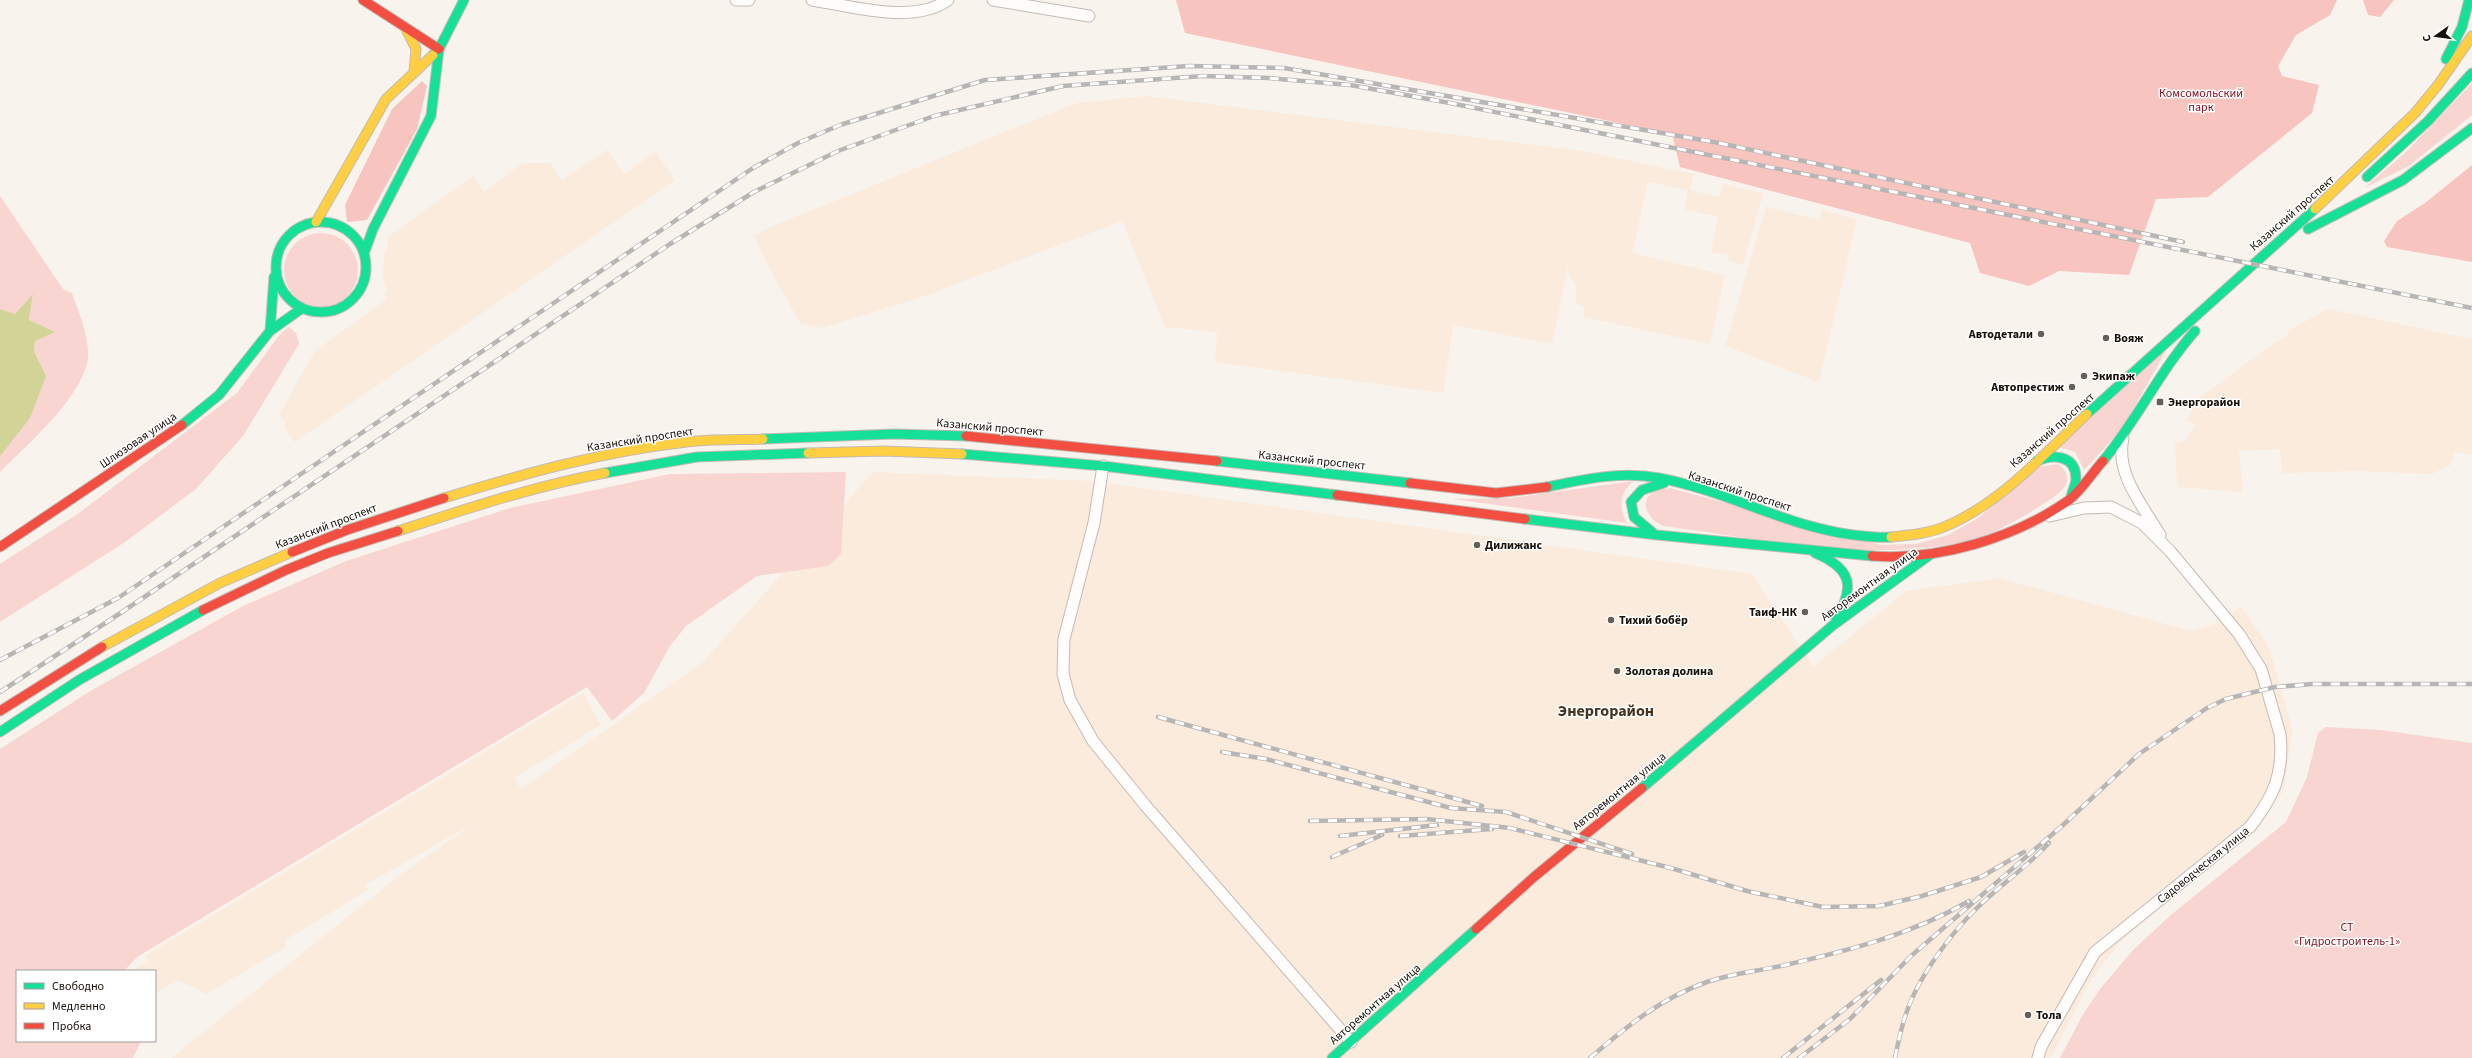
<svg xmlns="http://www.w3.org/2000/svg" width="2472" height="1058" viewBox="0 0 2472 1058" font-family="'Source Sans 3',sans-serif">
  <style>
    .built { fill: #fbebdc }
    .green { fill: #f8d5d1 }
    .forest { fill: #f8c4c0 }
    .water { fill: #d2d396 }
    .lines { fill: none; stroke-linecap: round; stroke-linejoin: round }
    .street-casing { stroke: #c2bbb5; stroke-width: 13 }
    .fast-casing { stroke: #c2bbb5; stroke-width: 11 }
    .slow-casing { stroke: #c2bbb5; stroke-width: 11 }
    .jam-casing { stroke: #c2bbb5; stroke-width: 11 }
    .street { stroke: #fefdfc; stroke-width: 11 }
    .fast { stroke: #16e098; stroke-width: 9 }
    .slow { stroke: #ffcf43; stroke-width: 9 }
    .jam { stroke: #f24e42; stroke-width: 9 }
    .rail-casing { stroke: #b8b6b4; stroke-width: 4.5 }
    .rail { stroke: #fff; stroke-width: 3; stroke-dasharray: 9; stroke-linecap: butt }
    .poi-dot { fill: #665f58; stroke: #fff; stroke-width: 1.5 }
    .labels { text-anchor: middle; stroke-width: 3; stroke-linejoin: round; paint-order: stroke }
    .park-label { font-size: 12px; fill: #7c111f; stroke: #fff }
    .street-label { font-size: 12px; fill: #171008; stroke: #fff }
    .poi-label { font-size: 12px; font-weight: bold; fill: #171008; stroke: #fff; text-anchor: start }
    .district-label { font-size: 16px; font-weight: bold; fill: #473523; stroke: #fff }
  </style>
  <rect width="100%" height="100%" fill="#f9f3ee"/>
  <!-- built -->
  <path class="built" d="M1147,96L1583,151L1693,174L1690,190L1720,197L1723,184L1763,193L1743,265L1728,261L1729,255L1711,252L1718,217L1684,209L1688,190L1648,182L1632,253L1725,275L1710,344L1583,317L1585,307L1576,303V285L1569,274L1568,266L1552,344L1453,325L1443,393L1215,362L1217,332L1165,327L1122,221L925,296L822,328L801,324L771,272L754,236L770,227L1077,103Z
    M607,150L624,174L655,152L675,180L295,442L284,427L285,422L279,415L315,351L387,299L384,294L387,291L383,281L384,254L388,246L387,239L392,234L473,176L484,192L523,163H550L562,180Z
    M1766,207L1819,220L1822,210L1857,219L1819,382L1725,346Z
    M2328,309L2472,339V455L2454,452L2450,465L2432,474L2356,471L2282,473L2280,449L2239,451L2243,492L2177,487L2175,443L2186,440L2195,425L2187,420L2197,400L2267,348L2289,334L2287,331Z
    M873,472L1093,481L1752,574L1813,667L1906,591L1999,578L2191,631L2216,624L2241,606L2270,649L2292,729L2284,790L2247,836L2120,942L2093,977L2050,1058H171L399,876L474,823L365,885L368,890L284,941L286,947L206,994L178,980L155,993V971H131L148,961L145,956L583,693L601,725L514,778L521,789L703,662Z"/>
  <!-- green -->
  <path class="green" d="M2472,83V115L2409,166L2364,188L2405,153Z
    M0,196L63,289L72,293C79,313 89,336 88,357C84,396 27,445 0,472V456L46,376L34,351L35,341L29,320L33,295L15,314L0,309Z
    M284 270a37 37 0 1 1 74 0a37 37 0 1 1-74 0Z
    M289,327L296,333L299,344L243,436L196,489L125,542L0,622V564L79,513L237,393L280,334Z
    M2167,349L2122,429L2084,470L2075,452L2059,447Z
    M2058,464C2068,470 2071,482 2061,491C2044,506 1994,535 1971,540C1876,564 1761,539 1664,526C1651,522 1636,502 1654,492C1658,490 1665,489 1670,488L1881,545L1916,544L1948,535L1978,518L2037,467Z
    M846,472L841,554L828,566L757,576L686,626L670,646L644,693L612,721L587,687L137,957L124,971H17V1041H141L133,1058H0V749L92,690L243,606L346,561L510,508L670,474Z
    M1634,481C1620,491 1618,508 1627,523L1453,499L1511,498Z
    M2326,727L2381,730L2472,743V1058H2060L2082,1016L2100,989L2133,950L2172,914L2286,822L2307,777L2318,733Z"/>
  <!-- forest -->
  <path class="forest" d="M1176,0H2337L2330,15L2296,35L2278,66L2282,76L2319,85L2312,113L2208,197L2156,199L2129,275L2059,271L2029,286L1980,273L1970,243L1680,167L1672,134L1185,33Z
    M2363,0H2394L2380,17L2368,15Z
    M422,81L427,86L417,129L367,220L347,222L345,205L392,109Z
    M2472,165V262L2387,247L2384,241L2397,221L2425,203Z"/>
  <!-- water -->
  <path class="water" d="M33,294L29,320L55,332L35,341L34,351L46,376L30,418L0,456V309L15,314Z"/>
  <g class="lines">
    <!-- street casing -->
    <g class="street-casing">
      <path id="street" d="M736,0H749
        M812,0C852,6 913,25 948,0
        M993,0L1089,16
        M2123,438C2115,474 2143,506 2160,535
        M1103,466L1094,523L1064,639L1063,674L1070,700L1093,741L1145,805L1351,1042
        M2038,1058L2041,1047L2095,952L2250,827C2274,796 2284,774 2280,734L2261,669L2239,634L2170,551L2142,523L2111,507L2084,508L2050,516"/>
    </g>
    <!-- fast casing -->
    <g class="fast-casing">
      <path id="fast" d="M433,55L439,49L464,0
        M2446,59L2462,27L2469,0
        M2367,177L2428,121L2472,73
        M276 267a45 45 0 1 1 90 0a45 45 0 1 1-90 0Z
        M2308,229L2403,180L2472,128
        M365,251L373,229L431,116L439,49
        M270,331L274,277
        M2087,414L2315,209
        M182,425L219,395L270,331L301,309
        M763,439L894,434L966,436
        M962,454L1103,466L1337,495
        M1217,461L1410,483
        M2037,461C2054,454 2076,455 2076,479C2076,485 2072,491 2071,497
        M2103,461C2138,419 2159,372 2195,331
        M605,473L697,457L808,453
        M1547,487C1584,479 1621,471 1659,478C1729,491 1792,530 1863,536C1872,537 1882,538 1891,537
        M1525,519L1657,535L1872,556
        M1652,532L1634,517L1631,502L1642,490L1664,483
        M1815,553C1851,568 1856,586 1836,619
        M0,732L79,680L203,610
        M1642,788L1832,626L1931,554
        M1332,1058L1476,929"/>
    </g>
    <!-- slow casing -->
    <g class="slow-casing">
      <path id="slow" d="M406,29L416,49L414,72
        M2315,209L2415,113L2438,85L2472,36
        M316,222L386,99L433,55
        M808,453L884,451L962,454
        M444,498C523,474 604,451 687,442C712,439 738,440 763,439
        M398,531C466,509 534,486 605,473
        M1891,537C1909,535 1927,534 1944,527C2000,504 2044,454 2087,414
        M102,647L220,583L292,552"/>
    </g>
    <!-- jam casing -->
    <g class="jam-casing">
      <path id="jam" d="M363,0L439,49
        M966,436L1217,461
        M1410,483L1496,493L1547,487
        M1337,495L1525,519
        M0,547L182,425
        M292,552L347,530L444,498
        M1872,556C1938,561 2015,538 2069,500C2082,490 2092,473 2103,461
        M203,610L286,570L328,553L398,531
        M0,711L102,647
        M1476,929L1534,877L1642,788"/>
    </g>
    <!-- street -->
    <use href="#street" class="street"/>
    <!-- fast -->
    <use href="#fast" class="fast"/>
    <!-- slow -->
    <use href="#slow" class="slow"/>
    <!-- jam -->
    <use href="#jam" class="jam"/>
    <!-- rail casing -->
    <g class="rail-casing">
      <path id="rail" d="M0,660L118,598L753,168L798,143L840,125L985,80L1189,66L1284,68L1714,142L2183,242
        M0,692L113,618L670,244L754,192L838,151L934,116L1063,86L1203,76L1268,78L1350,85L1450,103L2472,308
        M1158,717L1482,806
        M1222,752L1266,759L1451,808L1506,812L1632,854
        M1310,821L1426,819L1510,828L1671,868L1747,891L1823,907L1879,906L1922,896L1981,877L2024,852
        M1340,836L1437,825
        M1400,836L1492,829
        M1332,857L1382,835
        M1590,1058C1626,1027 1661,998 1707,982C1730,974 1757,971 1781,966C1847,951 1911,935 1969,901
        M1783,1058L1881,980
        M1799,1058L1850,1019L1911,956L2062,826L2139,754L2207,708L2226,699L2275,687L2313,684H2472
        M1895,1058C1898,1043 1901,1028 1906,1014C1917,979 1951,933 1977,908C2000,885 2027,867 2049,843"/>
    </g>
    <!-- rail -->
    <use href="#rail" class="rail"/>
  </g>
  <!-- markers -->
  <g class="poi-dot">
    <circle cx="2041" cy="334" r="4"/>
    <circle cx="2106" cy="338" r="4"/>
    <circle cx="2084" cy="376" r="4"/>
    <circle cx="2072" cy="387" r="4"/>
    <rect x="2156" y="398" width="8" height="8" rx="2"/>
    <circle cx="1477" cy="545" r="4"/>
    <circle cx="1805" cy="612" r="4"/>
    <circle cx="1611" cy="620" r="4"/>
    <circle cx="1617" cy="671" r="4"/>
    <circle cx="2028" cy="1015" r="4"/>
  </g>
  <g class="labels">
    <!-- park labels -->
    <g class="park-label">
      <text x="2201" y="97">Комсомольский<tspan x="2201" dy="14">парк</tspan></text>
      <text x="2347" y="931">СТ<tspan x="2347" dy="14">«Гидростроитель-1»</tspan></text>
    </g>
    <!-- street labels -->
    <g class="street-label">
      <text transform="translate(2292 213) rotate(-41)" y="4">Казанский проспект</text>
      <text transform="translate(990 427) rotate(5)" y="4">Казанский проспект</text>
      <text transform="translate(2052 430) rotate(-41)" y="4">Казанский проспект</text>
      <text transform="translate(640 439) rotate(-9)" y="4">Казанский проспект</text>
      <text transform="translate(138 440) rotate(-34)" y="4">Шлюзовая улица</text>
      <text transform="translate(1312 460) rotate(6)" y="4">Казанский проспект</text>
      <text transform="translate(1740 491) rotate(18)" y="4">Казанский проспект</text>
      <text transform="translate(326 526) rotate(-21)" y="4">Казанский проспект</text>
      <text transform="translate(1869 584) rotate(-36)" y="4">Авторемонтная улица</text>
      <text transform="translate(1619 791) rotate(-39)" y="4">Авторемонтная улица</text>
      <text transform="translate(2203 865) rotate(-39)" y="4">Садоводческая улица</text>
      <text transform="translate(1375 1004) rotate(-41)" y="4">Авторемонтная улица</text>
    </g>
    <!-- poi labels -->
    <g class="poi-label">
      <text x="2033" y="338" text-anchor="end">Автодетали</text>
      <text x="2114" y="342">Вояж</text>
      <text x="2092" y="380">Экипаж</text>
      <text x="2064" y="391" text-anchor="end">Автопрестиж</text>
      <text x="2168" y="406">Энергорайон</text>
      <text x="1485" y="549">Дилижанс</text>
      <text x="1797" y="616" text-anchor="end">Таиф-НК</text>
      <text x="1619" y="624">Тихий бобёр</text>
      <text x="1625" y="675">Золотая долина</text>
      <text x="2036" y="1019">Тола</text>
    </g>
    <!-- district labels -->
    <g class="district-label">
      <text x="1606" y="716">Энергорайон</text>
    </g>
  </g>
  <!-- legend -->
  <rect x="16" y="970" width="140" height="72" fill="#ffffff" stroke="#a29f9c"/>
  <rect x="24" y="983" width="20" height="6" fill="#16e098" stroke="#a29f9c"/>
  <text x="52" y="990" font-size="12" fill="#171008">Свободно</text>
  <rect x="24" y="1003" width="20" height="6" fill="#ffcf43" stroke="#a29f9c"/>
  <text x="52" y="1010" font-size="12" fill="#171008">Медленно</text>
  <rect x="24" y="1023" width="20" height="6" fill="#f24e42" stroke="#a29f9c"/>
  <text x="52" y="1030" font-size="12" fill="#171008">Пробка</text>
  <!-- north arrow -->
  <g transform="translate(2436 36) rotate(256)" stroke="#ffffff" stroke-width="3" paint-order="stroke">
  <path d="M0-3L7 15L0 10L-7 15Z" fill="#171008"/>
  <text y="-6" font-size="11" font-weight="bold" text-anchor="middle" fill="#171008">С</text>
  </g>
</svg>
